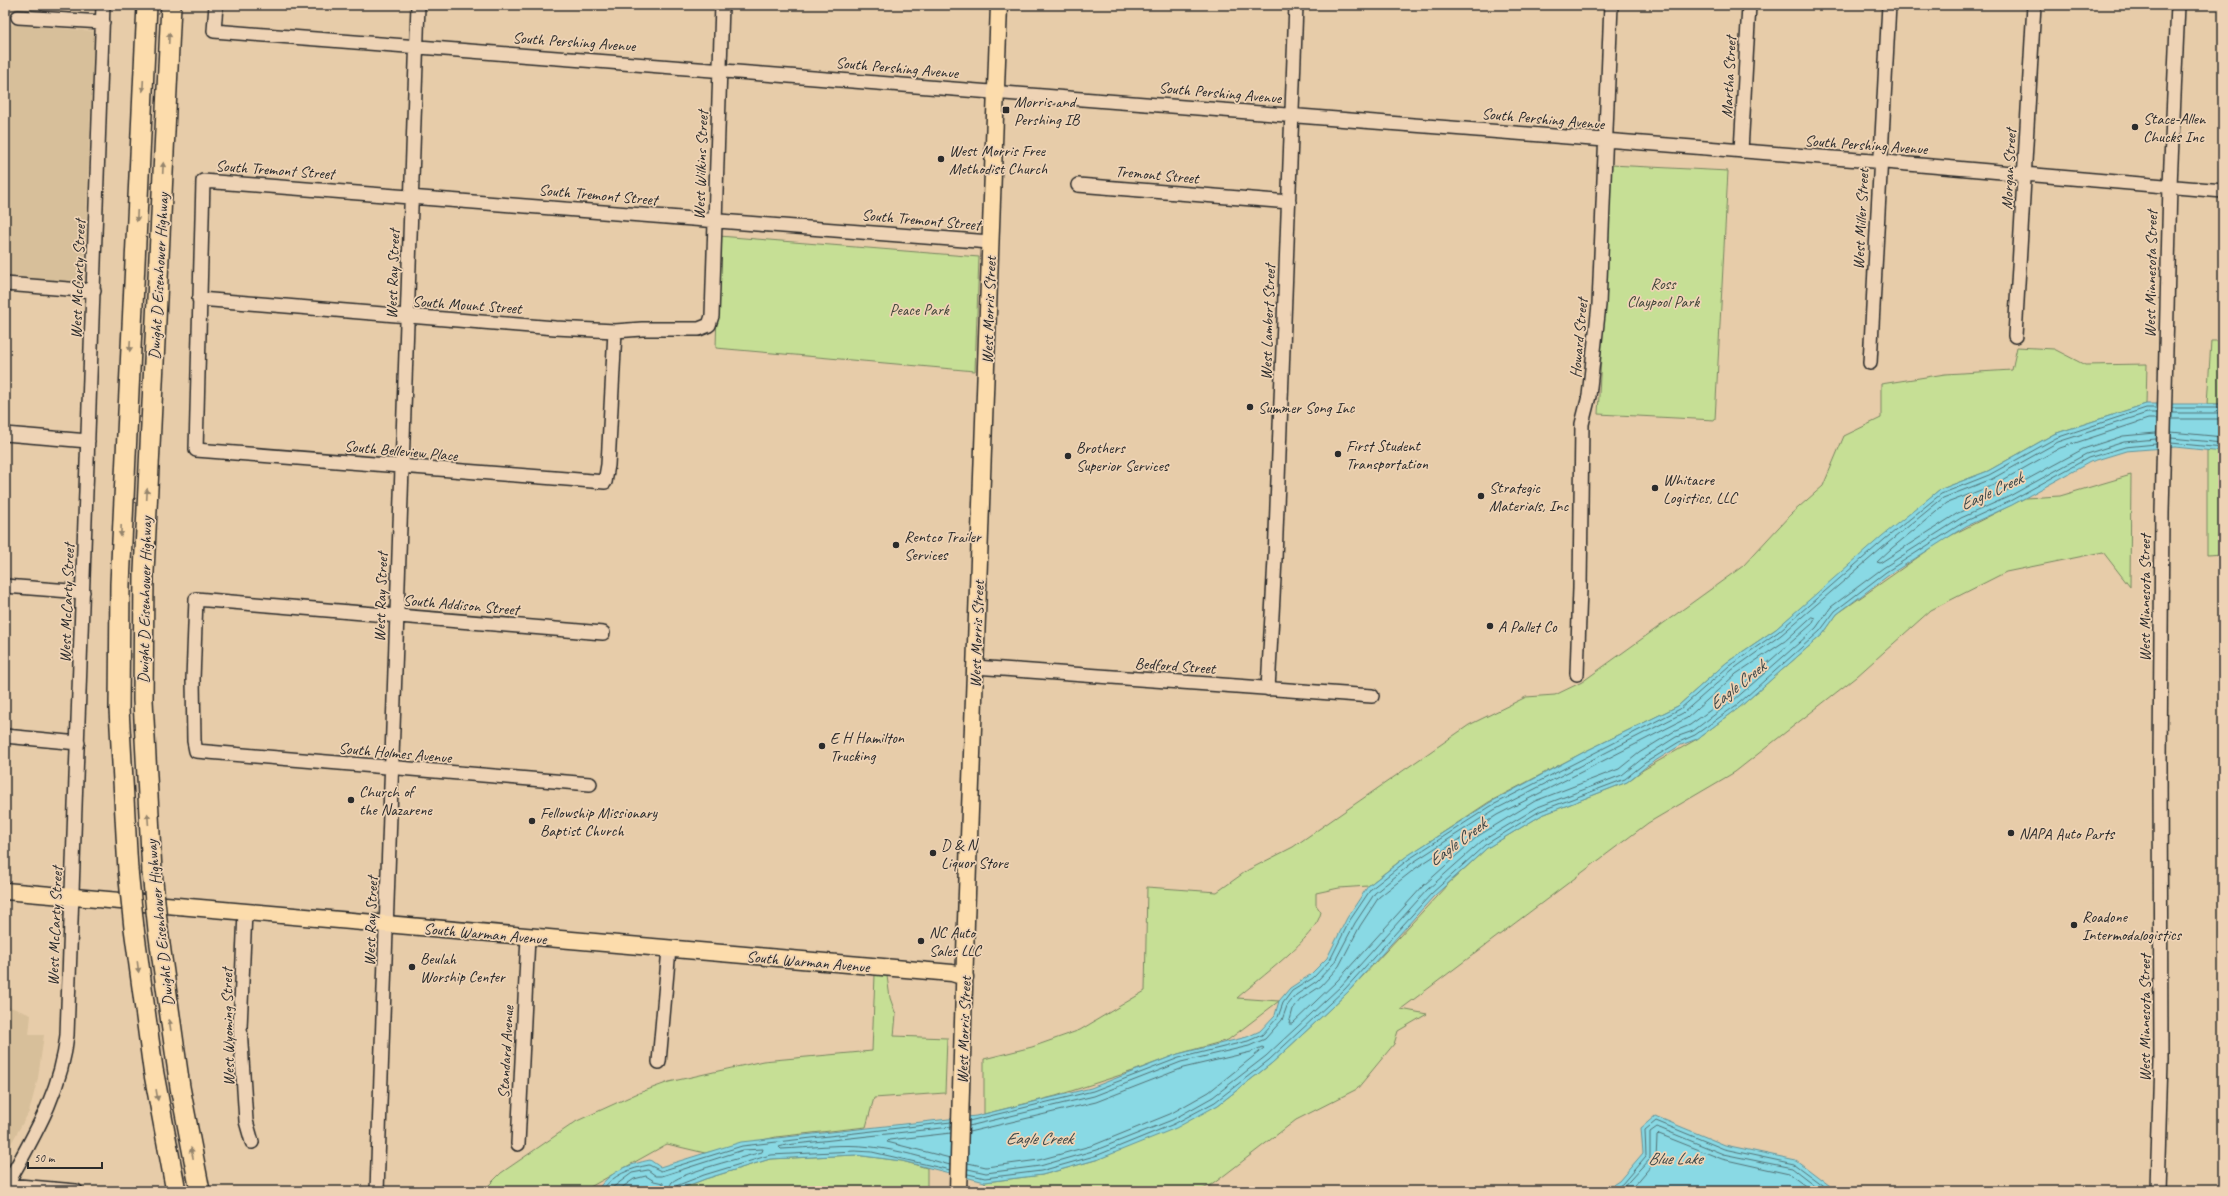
<svg xmlns="http://www.w3.org/2000/svg" width="2228" height="1196" viewBox="0 0 2228 1196" font-family="Caveat,sans-serif">
  <style>
    .built { fill: #d7bf9a }
    .green { fill: #c6df95; stroke: #788560 }
    .water { fill: #89d9e4; stroke: #63939a }
    .lines { fill: none; stroke-linecap: round; stroke-linejoin: round }
    .shore { stroke: #517175; stroke-width: 1 }
    .minor-casing { stroke: #2b2b2b; stroke-width: 16 }
    .major-casing { stroke: #2b2b2b; stroke-width: 19 }
    .highway-casing { stroke: #2b2b2b; stroke-width: 22 }
    .minor { stroke: #eed3b5; stroke-width: 13 }
    .major { stroke: #fcdcac; stroke-width: 16 }
    .highway { stroke: #fcdcac; stroke-width: 19 }
    .highway-bridge-casing { stroke: #2b2b2b; stroke-width: 22; stroke-linecap: butt }
    .highway-bridge { stroke: #fcdcac; stroke-width: 19 }
    .oneway { fill: #94846c }
    .poi-dot { fill: #2b2b2b; stroke: #eed3b5; stroke-width: 1.5 }
    .labels { text-anchor: middle; stroke-width: 3.5; stroke-linejoin: round; paint-order: stroke }
    .street-label { font-size: 16px; fill: #2b2b2b; stroke: #eed3b5 }
    .poi-label { font-size: 16px; fill: #2b2b2b; stroke: #eed3b5; text-anchor: start }
    .park-label { font-size: 16px; fill: #42463b; stroke: #eed3b5 }
    .water-label { font-size: 17px; font-style: italic; fill: #394547; stroke: #eed3b5 }
  </style>
  <rect width="100%" height="100%" fill="#e7cca9"/>
  <filter id="ink" filterUnits="userSpaceOnUse"><feTurbulence type="fractalNoise" baseFrequency=".025" numOctaves="2"/><feDisplacementMap in="SourceGraphic" scale="8" xChannelSelector="R" yChannelSelector="G"/><feConvolveMatrix kernelMatrix="1 2 1 2 8 2 1 2 1" color-interpolation-filters="sRGB"/></filter>
  <g filter="url(#ink)">
    <!-- built -->
    <path class="built" d="M5,5H8L7,24L94,31L84,282L5,277Z
      M5,1005L31,1015L29,1035H44L38,1078L29,1112L5,1154Z"/>
    <!-- green -->
    <path class="green" d="M1611,165L1728,171L1715,420L1598,414Z
      M719,236L979,257L975,371L716,348Z
      M2211,341H2223V404H2207Z
      M2017,347L2054,349L2085,365L2147,364L2146,404L2054,434L1988,471L1939,490L1776,629L1726,663L1678,706L1586,751L1489,802L1400,861L1368,886L1339,888L1316,893V905L1321,912C1317,937 1257,980 1237,998L1279,1001L1228,1040L1178,1054L1136,1070L1056,1096L984,1114V1059L1032,1047L1080,1030L1145,991L1147,887L1217,892L1248,870L1293,847L1469,725L1526,697L1555,695L1582,682L1743,566L1791,514L1823,486L1844,436L1881,418V384L1945,374L2012,370Z
      M2207,450L2223,451V554L2207,555Z
      M2131,475L2130,587L2103,552L2006,572L1931,610L1856,677L1735,772L1648,823L1401,1009L1427,1014L1398,1031L1394,1044L1357,1089L1296,1120L1213,1184L1199,1191H984L985,1182L1042,1175L1099,1159L1218,1105L1272,1063L1348,992L1448,884L1487,848L1542,815L1627,782L1643,770L1697,739L1740,707L1823,634L1837,614L1944,539L2025,498L2060,496Z
      M875,975L887,976L890,998L896,1015L894,1036L947,1038L945,1093L874,1098L866,1127L776,1137L705,1153L667,1144L583,1191H483L501,1173L577,1121L636,1094L669,1082L763,1061L872,1051Z
      M855,1155L902,1161L927,1168V1191H674L705,1179L770,1159Z"/>
    <!-- water -->
    <path class="water" d="M2146,404H2223V452L2175,447L2126,451L2090,462L2012,505L1966,526L1889,575L1837,614L1823,634L1740,707L1697,739L1681,745L1647,766L1627,782L1542,815L1487,848L1433,897L1348,992L1272,1063L1218,1105L1176,1128L1099,1159L1042,1175L985,1182L902,1161L855,1155L770,1159L705,1179L674,1191H597C608,1172 630,1164 650,1160L660,1167L741,1142L976,1116L1091,1088L1178,1054L1247,1037L1260,1031L1275,1015L1279,1001L1290,988L1310,975L1327,958L1347,918L1368,886L1407,856L1489,803L1586,751L1678,706L1726,663L1776,629L1882,536L1939,490L1988,471L2054,434Z
      M1655,1116L1725,1145L1796,1160L1834,1189V1191H1603L1619,1181L1643,1153L1641,1128Z"/>
    <g class="lines">
      <!-- shore -->
      <path class="shore" d="M2172,408H2223
        M2172,413H2223
        M2172,419H2223
        M2171,432L2223,437
        M2156,433L2123,436L2083,449L2006,491L1958,513L1880,563L1877,562L1892,548L1947,503L1994,485L2060,448L2148,419H2157
        M2171,438L2223,443
        M2171,443L2223,448
        M1812,617L1815,618L1812,624L1731,695L1690,725L1673,732L1639,753L1619,769L1535,801L1478,836L1423,886L1337,981L1292,1024H1289L1293,1009L1300,1000L1321,986L1339,966L1360,926L1379,897L1416,868L1497,815L1687,718L1736,674L1785,641Z
        M969,1121L1093,1091L1179,1058L1248,1041L1262,1035L1278,1017L1283,1003L1292,991L1313,978L1330,960L1350,920L1371,889L1409,859L1491,806L1680,709L1729,666L1778,632L1885,539L1941,494L1989,475L2056,438L2146,408H2157
        M969,1126L1094,1096L1181,1062L1249,1046L1265,1039L1282,1020L1287,1006L1296,995L1317,981L1334,963L1355,923L1375,893L1412,863L1494,810L1683,713L1732,670L1781,635L1888,543L1943,498L1992,479L2058,442L2147,413H2157
        M950,1158L887,1142L889,1140L951,1133
        M968,1163L986,1167L1039,1160L1094,1145L1170,1114L1209,1092L1264,1048L1262,1047L1251,1052L1183,1068L1096,1102L969,1132
        M950,1165C924,1158 899,1150 872,1147C842,1143 811,1148 781,1149L779,1147L786,1145L951,1127
        M968,1169L986,1173L1040,1166L1096,1150L1172,1120L1213,1097L1266,1056L1341,986L1427,890L1482,841L1538,807L1622,775L1643,758L1676,737L1693,731L1734,700L1816,628L1831,607L1883,568L1961,518L2008,497L2086,454L2124,442L2156,439
        M968,1174L985,1178L1041,1171L1098,1155L1174,1124L1215,1102L1269,1060L1345,989L1431,894L1485,845L1540,811L1625,779L1645,763L1679,742L1695,735L1738,704L1820,631L1835,611L1886,572L1964,522L2010,501L2088,458L2125,447L2156,444
        M602,1191C611,1175 632,1168 649,1165L661,1171L742,1146L951,1122
        M608,1191L632,1173L648,1170L656,1176H662L743,1150L763,1149L762,1152C744,1157 684,1172 672,1182C670,1185 669,1188 669,1191
        M617,1191L634,1179L646,1176L654,1181L663,1183V1191
        M674,1191L676,1186L704,1175L770,1155L855,1151L872,1152L950,1170
        M1611,1191L1622,1184L1646,1156L1645,1130L1656,1121L1724,1149L1794,1164L1830,1191
        M1620,1191L1650,1158V1132L1657,1127L1723,1154L1792,1168L1822,1191
        M1630,1191L1656,1160L1657,1136L1659,1134L1722,1159L1789,1174L1812,1191"/>
      <!-- minor casing -->
      <g class="minor-casing">
        <path id="minor" d="M216,5L214,31L1885,162L2223,191
          M18,17L103,22
          M1741,151L1749,5
          M1078,185L1289,202
          M5,284L94,291
          M199,299L555,328L615,331L642,329H699L709,325L712,316L722,5
          M615,331L608,465L605,482L196,450L203,181L990,242
          M2015,336L2034,5
          M1870,363L1889,5
          M5,434L88,441
          M5,586L83,592
          M975,667L1372,696
          M1577,674L1580,588L1582,424L1589,396L1599,305L1611,5
          M1268,689L1275,559L1296,5
          M5,736L78,743
          M590,784L196,751L194,741L193,679L196,599L603,633
          M245,912L240,1028L246,1121L252,1142
          M659,1062L669,949
          M518,1144L528,937
          M7,1185L76,1191
          M5,1188C32,1139 62,1091 67,1035L103,5
          M377,1191L418,5
          M2157,1191L2161,1061L2160,761L2162,513L2170,185L2178,5"/>
      </g>
      <!-- major casing -->
      <g class="major-casing">
        <path id="major" d="M5,891L952,973L965,977
          M958,1191L966,921L999,5"/>
      </g>
      <!-- highway casing -->
      <g class="highway-casing">
        <path id="highway" d="M128,870L119,709L120,584L147,5
          M152,872L143,700L144,572L171,5
          M134,928L153,1069L176,1191
          M158,930L180,1087L200,1191"/>
      </g>
      <!-- minor -->
      <use href="#minor" class="minor"/>
      <!-- major -->
      <use href="#major" class="major"/>
      <!-- highway -->
      <use href="#highway" class="highway"/>
      <!-- highway-bridge casing -->
      <g class="highway-bridge-casing">
        <path id="highway-bridge" d="M128,870L134,928
          M152,872L158,930"/>
      </g>
      <!-- highway-bridge -->
      <use href="#highway-bridge" class="highway-bridge"/>
    </g>
    <!-- one-way arrows -->
    <defs><path id="oneway-solid" d="M-6-.8H1V-3.2L6.5 0L1 3.2V.8H-6Z"/></defs>
    <g class="oneway">
      <use href="#oneway-solid" transform="translate(169 38) rotate(-87)"/>
      <use href="#oneway-solid" transform="translate(143 86) rotate(93)"/>
      <use href="#oneway-solid" transform="translate(163 168) rotate(-87)"/>
      <use href="#oneway-solid" transform="translate(137 216) rotate(93)"/>
      <use href="#oneway-solid" transform="translate(130 346) rotate(93)"/>
      <use href="#oneway-solid" transform="translate(147 494) rotate(-87)"/>
      <use href="#oneway-solid" transform="translate(121 531) rotate(92)"/>
      <use href="#oneway-solid" transform="translate(148 819) rotate(-94)"/>
      <use href="#oneway-solid" transform="translate(138 967) rotate(83)"/>
      <use href="#oneway-solid" transform="translate(170 1025) rotate(-98)"/>
      <use href="#oneway-solid" transform="translate(157 1095) rotate(81)"/>
      <use href="#oneway-solid" transform="translate(192 1153) rotate(-102)"/>
    </g>
  </g>
  <!-- markers -->
  <g class="poi-dot">
    <rect x="1002" y="106" width="8" height="8" rx="2"/>
    <circle cx="2135" cy="127" r="4"/>
    <circle cx="941" cy="159" r="4"/>
    <circle cx="1250" cy="407" r="4"/>
    <circle cx="1338" cy="454" r="4"/>
    <circle cx="1068" cy="456" r="4"/>
    <circle cx="1655" cy="488" r="4"/>
    <circle cx="1481" cy="496" r="4"/>
    <circle cx="896" cy="545" r="4"/>
    <circle cx="1490" cy="626" r="4"/>
    <circle cx="822" cy="746" r="4"/>
    <circle cx="351" cy="800" r="4"/>
    <circle cx="532" cy="821" r="4"/>
    <circle cx="2011" cy="833" r="4"/>
    <circle cx="933" cy="853" r="4"/>
    <circle cx="2074" cy="925" r="4"/>
    <circle cx="921" cy="941" r="4"/>
    <circle cx="412" cy="967" r="4"/>
  </g>
  <g class="labels">
    <!-- street labels -->
    <g class="street-label">
      <text transform="translate(574 41) rotate(4)" y="6">South Pershing Avenue</text>
      <text transform="translate(897 67) rotate(5)" y="6">South Pershing Avenue</text>
      <text transform="translate(1728 77) rotate(-87)" y="6">Martha Street</text>
      <text transform="translate(1220 92) rotate(5)" y="6">South Pershing Avenue</text>
      <text transform="translate(1543 118) rotate(5)" y="6">South Pershing Avenue</text>
      <text transform="translate(1866 144) rotate(4)" y="6">South Pershing Avenue</text>
      <text transform="translate(700 165) rotate(-88)" y="6">West Wilkins Street</text>
      <text transform="translate(275 169) rotate(4)" y="6">South Tremont Street</text>
      <text transform="translate(2008 169) rotate(-87)" y="6">Morgan Street</text>
      <text transform="translate(1157 174) rotate(5)" y="6">Tremont Street</text>
      <text transform="translate(598 194) rotate(5)" y="6">South Tremont Street</text>
      <text transform="translate(921 219) rotate(5)" y="6">South Tremont Street</text>
      <text transform="translate(1860 219) rotate(-87)" y="6">West Miller Street</text>
      <text transform="translate(392 274) rotate(-88)" y="6">West Ray Street</text>
      <text transform="translate(2150 274) rotate(-89)" y="6">West Minnesota Street</text>
      <text transform="translate(158 276) rotate(-87)" y="6">Dwight D Eisenhower Highway</text>
      <text transform="translate(77 279) rotate(-88)" y="6">West McCarty Street</text>
      <text transform="translate(467 304) rotate(4)" y="6">South Mount Street</text>
      <text transform="translate(988 310) rotate(-88)" y="6">West Morris Street</text>
      <text transform="translate(1267 322) rotate(-88)" y="6">West Lambert Street</text>
      <text transform="translate(1578 338) rotate(-85)" y="6">Howard Street</text>
      <text transform="translate(401 450) rotate(5)" y="6">South Belleview Place</text>
      <text transform="translate(380 597) rotate(-88)" y="6">West Ray Street</text>
      <text transform="translate(2144 598) rotate(-90)" y="6">West Minnesota Street</text>
      <text transform="translate(144 600) rotate(-89)" y="6">Dwight D Eisenhower Highway</text>
      <text transform="translate(66 603) rotate(-88)" y="6">West McCarty Street</text>
      <text transform="translate(461 604) rotate(5)" y="6">South Addison Street</text>
      <text transform="translate(976 634) rotate(-88)" y="6">West Morris Street</text>
      <text transform="translate(1175 665) rotate(4)" y="6">Bedford Street</text>
      <text transform="translate(395 752) rotate(5)" y="6">South Holmes Avenue</text>
      <text transform="translate(370 921) rotate(-88)" y="6">West Ray Street</text>
      <text transform="translate(159 923) rotate(-96)" y="6">Dwight D Eisenhower Highway</text>
      <text transform="translate(54 926) rotate(-88)" y="6">West McCarty Street</text>
      <text transform="translate(485 933) rotate(5)" y="6">South Warman Avenue</text>
      <text transform="translate(808 961) rotate(5)" y="6">South Warman Avenue</text>
      <text transform="translate(2144 1018) rotate(-90)" y="6">West Minnesota Street</text>
      <text transform="translate(227 1027) rotate(-91)" y="6">West Wyoming Street</text>
      <text transform="translate(963 1030) rotate(-88)" y="6">West Morris Street</text>
      <text transform="translate(505 1052) rotate(-87)" y="6">Standard Avenue</text>
    </g>
    <!-- poi labels -->
    <g class="poi-label">
      <text x="1014" y="107">Morris and<tspan x="1014" dy="18">Pershing IB</tspan></text>
      <text x="2143" y="124">Stace-Allen<tspan x="2143" dy="18">Chucks Inc</tspan></text>
      <text x="949" y="156">West Morris Free<tspan x="949" dy="18">Methodist Church</tspan></text>
      <text x="1258" y="413">Summer Song Inc</text>
      <text x="1346" y="451">First Student<tspan x="1346" dy="18">Transportation</tspan></text>
      <text x="1076" y="453">Brothers<tspan x="1076" dy="18">Superior Services</tspan></text>
      <text x="1663" y="485">Whitacre<tspan x="1663" dy="18">Logistics, LLC</tspan></text>
      <text x="1489" y="493">Strategic<tspan x="1489" dy="18">Materials, Inc</tspan></text>
      <text x="904" y="542">Rentco Trailer<tspan x="904" dy="18">Services</tspan></text>
      <text x="1498" y="632">A Pallet Co</text>
      <text x="830" y="743">E H Hamilton<tspan x="830" dy="18">Trucking</tspan></text>
      <text x="359" y="797">Church of<tspan x="359" dy="18">the Nazarene</tspan></text>
      <text x="540" y="818">Fellowship Missionary<tspan x="540" dy="18">Baptist Church</tspan></text>
      <text x="2019" y="839">NAPA Auto Parts</text>
      <text x="941" y="850">D &amp; N<tspan x="941" dy="18">Liquor Store</tspan></text>
      <text x="2082" y="922">Roadone<tspan x="2082" dy="18">Intermodalogistics</tspan></text>
      <text x="929" y="938">NC Auto<tspan x="929" dy="18">Sales LLC</tspan></text>
      <text x="420" y="964">Beulah<tspan x="420" dy="18">Worship Center</tspan></text>
    </g>
    <!-- park labels -->
    <g class="park-label">
      <text x="1663" y="289">Ross<tspan x="1663" dy="18">Claypool Park</tspan></text>
      <text x="919" y="315">Peace Park</text>
    </g>
    <!-- water labels -->
    <g class="water-label">
      <text transform="translate(1991 491) rotate(-25)" y="6">Eagle Creek</text>
      <text transform="translate(1737 685) rotate(-39)" y="6">Eagle Creek</text>
      <text transform="translate(1457 842) rotate(-37)" y="6">Eagle Creek</text>
      <text x="1039" y="1144">Eagle Creek</text>
      <text x="1675" y="1164">Blue Lake</text>
    </g>
  </g>
  <!-- margin -->
  <rect width="2228" height="1196" fill="none" stroke="#eed3b5" stroke-width="20"/>
  <rect x="10" y="10" width="2208" height="1176" fill="none" stroke="#2b2b2b" stroke-width="1.5" filter="url(#ink)"/>
  <!-- scale -->
  <path d="M28 1162v6h74v-6" fill="none" stroke="#2b2b2b" stroke-width="2"/>
  <text x="34" y="1162" font-size="12" fill="#2b2b2b" stroke="#eed3b5" stroke-width="3" paint-order="stroke">50 m</text>
</svg>
